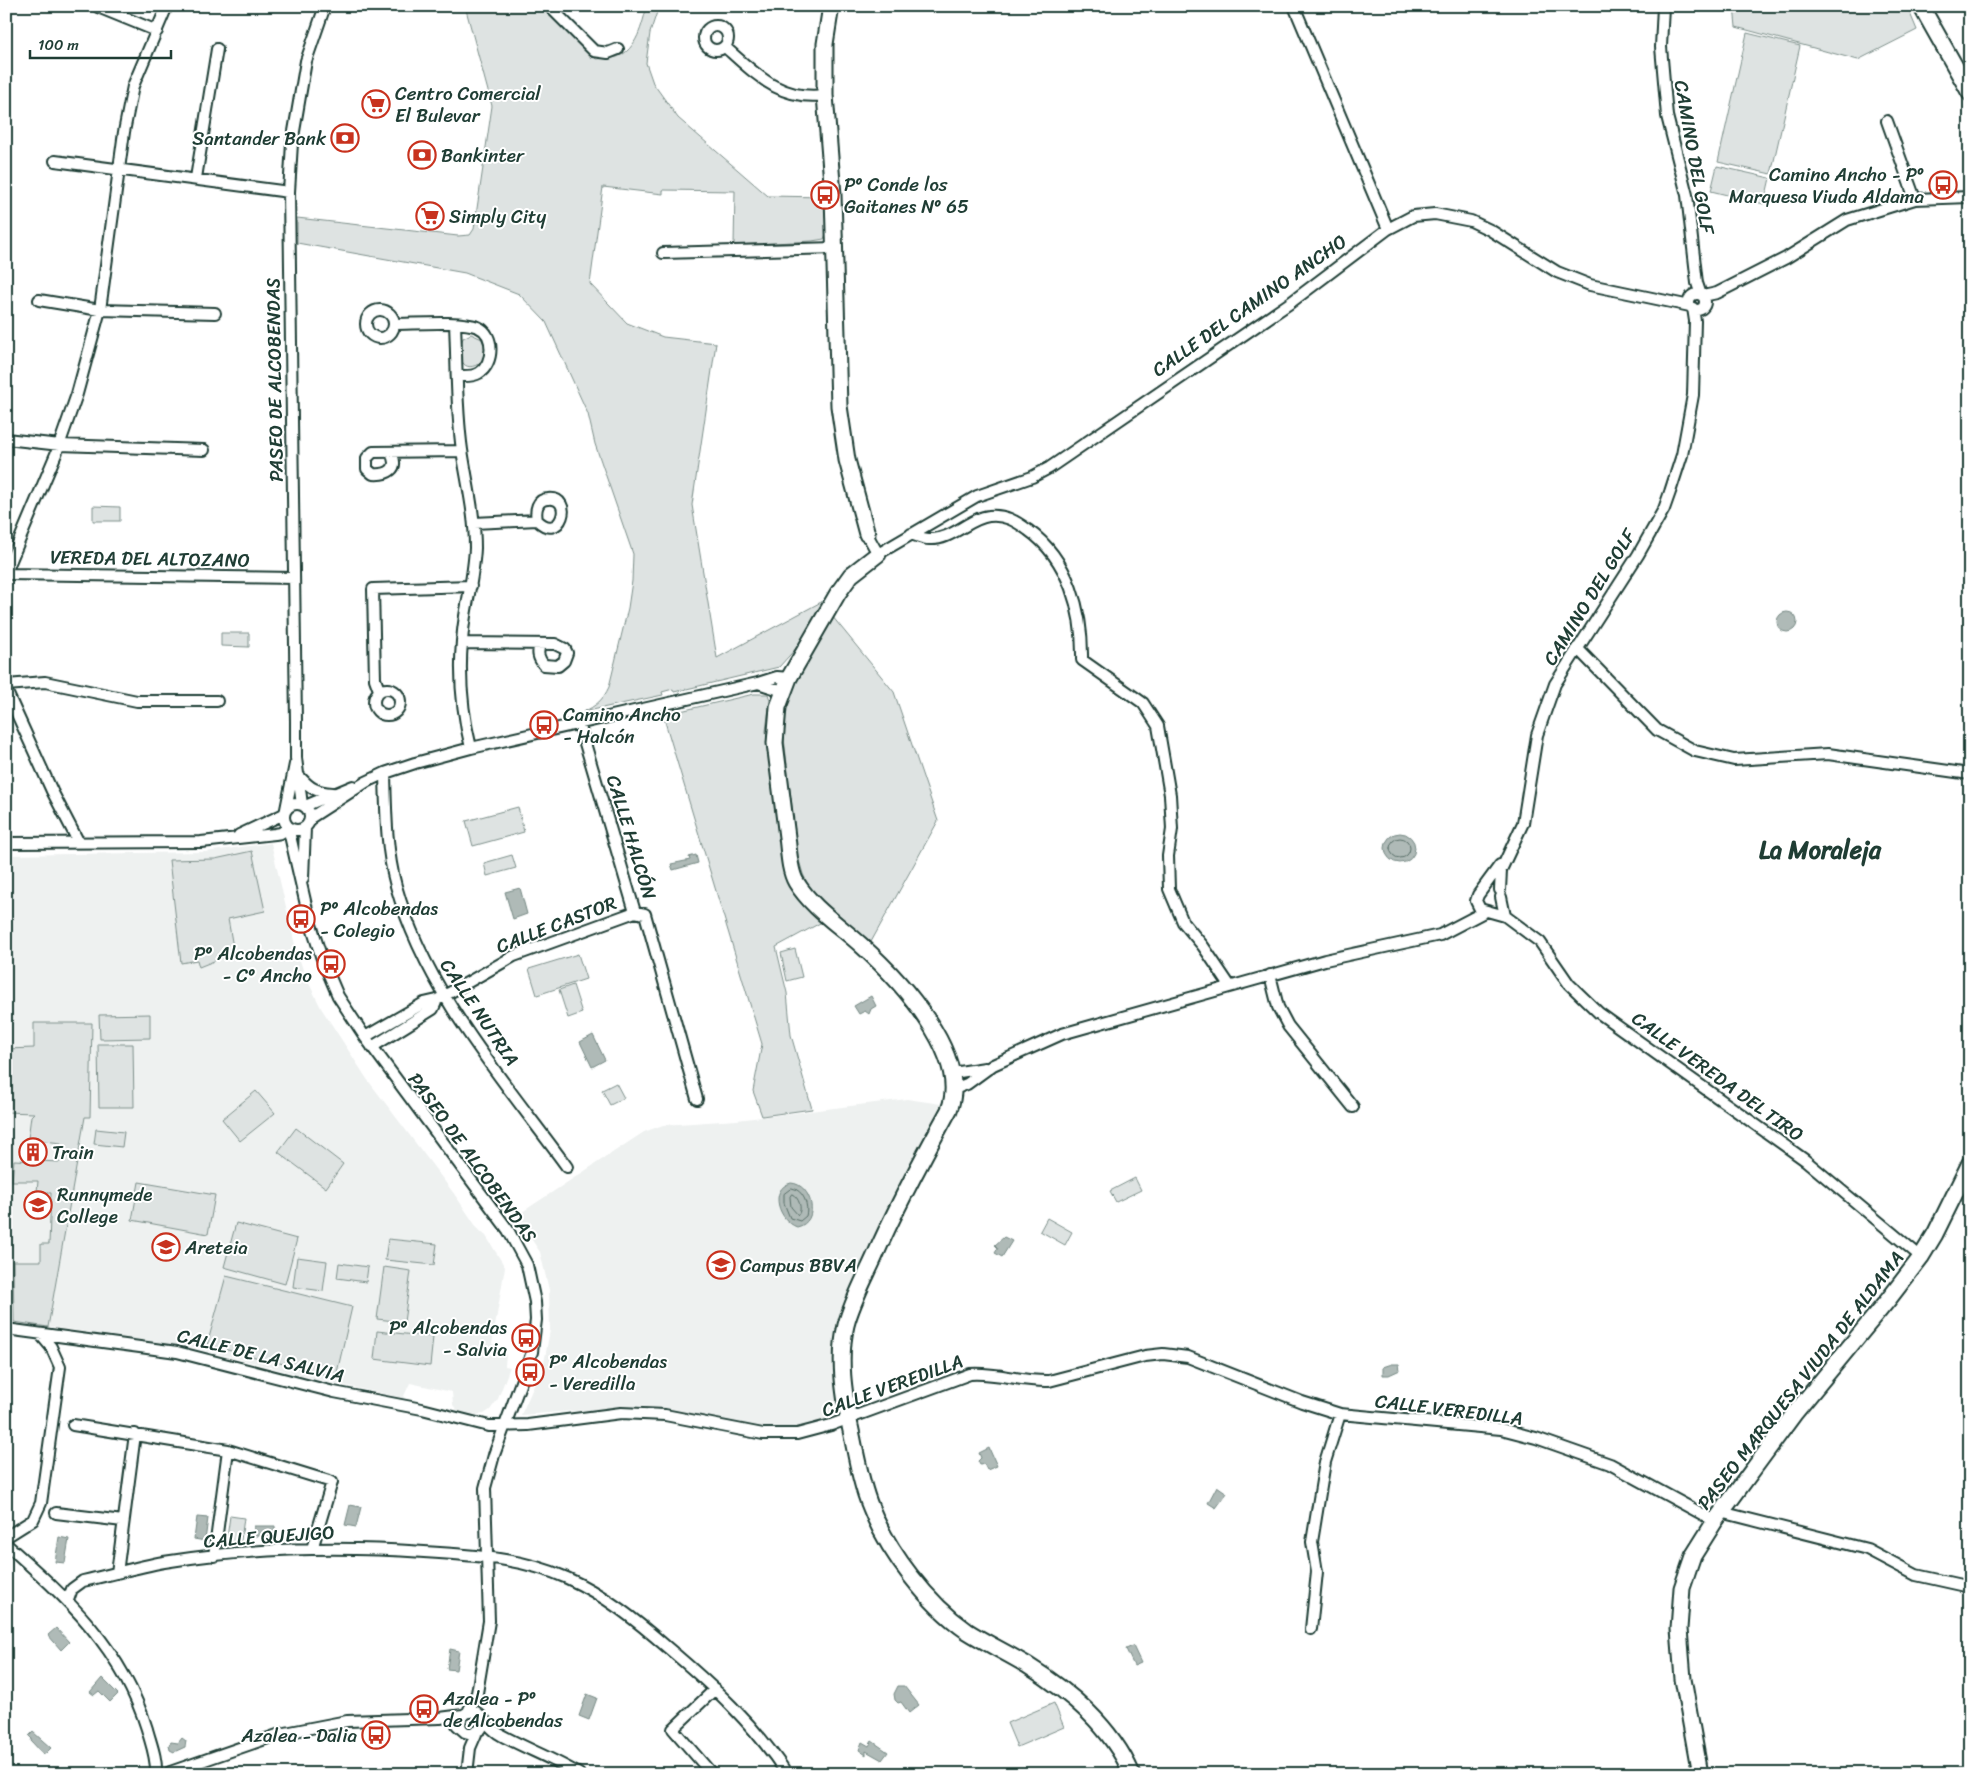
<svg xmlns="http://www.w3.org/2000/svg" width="1976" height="1780" viewBox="0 0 1976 1780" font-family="Sriracha,sans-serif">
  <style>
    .built { fill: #eef1f0 }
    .green { fill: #dee3e2; stroke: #7e908b }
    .water { fill: #afbab7; stroke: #758883 }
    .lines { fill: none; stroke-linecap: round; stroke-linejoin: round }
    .shore { stroke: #596f68; stroke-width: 1 }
    .street-casing { stroke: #1f3d34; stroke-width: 14 }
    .secondary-casing { stroke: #1f3d34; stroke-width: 19 }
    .street { stroke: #fff; stroke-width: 10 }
    .secondary { stroke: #fff; stroke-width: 15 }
    .labels { text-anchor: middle; stroke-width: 4; stroke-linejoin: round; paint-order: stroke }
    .poi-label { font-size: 19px; fill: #1f3d34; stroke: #fff; text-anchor: start }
    .street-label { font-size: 19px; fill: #1f3d34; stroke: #fff }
    .district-label { font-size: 24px; font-weight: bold; fill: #1f3d34; stroke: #fff }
  </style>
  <rect width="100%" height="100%" fill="#fff"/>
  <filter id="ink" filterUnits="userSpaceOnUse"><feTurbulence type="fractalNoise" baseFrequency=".02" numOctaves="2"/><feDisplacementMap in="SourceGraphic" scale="10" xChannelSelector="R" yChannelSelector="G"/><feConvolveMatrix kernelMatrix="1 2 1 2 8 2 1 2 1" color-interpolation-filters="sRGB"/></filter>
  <g filter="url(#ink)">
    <!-- built -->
    <path class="built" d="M271,843L295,945L304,973L321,1008L367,1079L455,1195L478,1229L486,1236L505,1267L492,1344L496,1345L495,1352L506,1354L505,1366L510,1367L498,1399L490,1410L484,1414L477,1415L458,1411L453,1405L452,1392L410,1383L403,1398L328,1382L193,1347L6,1321V855L205,852Z
      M907,1099L941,1104L877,1230L836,1333L833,1361L838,1412L833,1417L793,1429L771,1428L641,1406L521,1415L544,1363L550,1330L549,1290L540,1252L516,1216L644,1132L663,1125L737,1120Z"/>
    <!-- green -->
    <path class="green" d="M465,6H542L596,59C602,58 611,59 617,57C637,50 642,24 647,6H659L650,33L646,63L653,83L678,118L768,196L826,197L828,229L824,239L812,241L734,245L735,191L663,190V194L603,187L590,284L627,323L663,337L716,343L692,505L717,658L823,601L799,645L779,667L674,692L673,689L662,692L663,695L583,712C596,706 603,700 609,687L628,608L632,581L633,554L595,444L588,414L546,322L519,294L465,273L297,243V218L458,236L470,235L474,229L492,106Z
      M1734,6H1907L1917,30L1858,60L1736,27Z
      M1747,33L1800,46L1771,174L1718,162Z
      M1717,166L1770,178L1764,204L1711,191Z
      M471,334L482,339L485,345L483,361C462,377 456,356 463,338Z
      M93,506L120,507V521H93Z
      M832,616L894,692L938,821L871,942L812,894L803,874L798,857L783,730L787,707L796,682Z
      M221,633H249V647L221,646Z
      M754,694H768L770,700L766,731L779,835L791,886L802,902L822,922L776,947L787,993L791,1035L812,1109L762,1116L753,1091L762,1044L663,715Z
      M518,807L524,832L473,846L466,821Z
      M252,851L265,911L228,919L234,953L199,967L197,960L181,963L169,860L215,859Z
      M512,855L516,868L487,876L484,863Z
      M795,949L802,977L787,981L781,953Z
      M578,954L586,979L537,995L529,969Z
      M573,985L582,1013L568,1018L559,990Z
      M150,1014V1038L100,1039L99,1015Z
      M34,1023H92L90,1117H85L48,1327L14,1322L13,1261H41V1244H49L51,1193L37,1192L38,1181H12L14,1160L60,1162L61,1143L28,1139L31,1116L34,1113L6,1112V1049L34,1048Z
      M98,1044H133L134,1107H99Z
      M616,1083L624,1098L610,1105L602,1090Z
      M256,1091L275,1113L240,1141L222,1119Z
      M296,1128L343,1164L326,1188L278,1152Z
      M96,1129L124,1132L122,1147L94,1144Z
      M1135,1178L1141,1190L1116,1202L1110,1191Z
      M139,1182L215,1195L208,1234L132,1220Z
      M1047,1218L1072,1232L1065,1245L1040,1231Z
      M236,1223L297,1239L285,1284L224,1267Z
      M388,1239L437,1244L434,1265L385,1260Z
      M297,1257L327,1261L323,1291L293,1287Z
      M339,1263L368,1267L366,1282L337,1278Z
      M384,1267L411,1271L404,1322L377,1319Z
      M226,1276L352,1307L336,1377L207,1345Z
      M377,1331L433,1337L430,1366L374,1359Z
      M230,1516L244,1518L240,1547L226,1545Z
      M1054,1703L1064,1727L1017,1747L1007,1723Z"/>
    <!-- water -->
    <path class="water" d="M1777 622a10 10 0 1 1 20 0a10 10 0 1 1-20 0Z
      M1385 848a15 15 0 1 1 30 0a15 15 0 1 1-30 0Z
      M696,855L698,863L673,870L671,864L690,860L689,857Z
      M520,888L527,914L513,919L505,892Z
      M871,996L876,1006L871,1009L869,1014L865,1011L859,1014L854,1006Z
      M593,1035L605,1060L592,1067L580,1042Z
      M791,1183C812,1184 821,1222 797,1227C779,1221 768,1189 791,1183Z
      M1004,1237L1012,1241L1002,1257L995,1253L998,1248L995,1245Z
      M1392,1364H1399L1400,1370L1389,1375H1383V1367Z
      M989,1448L997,1466L987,1470L984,1464L980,1465L978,1461L981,1458L979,1453Z
      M1217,1486L1227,1493L1216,1508L1208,1503Z
      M350,1505L361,1507L356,1527L345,1525Z
      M197,1517L208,1518L205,1541L194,1539Z
      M254,1526H275V1536H254Z
      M59,1537L69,1539L65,1563L55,1562Z
      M56,1628L69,1642L61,1650L48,1635Z
      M1133,1646L1141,1663L1134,1666L1126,1649Z
      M450,1649L459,1651L456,1670L447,1669Z
      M102,1678L118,1694L110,1702L99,1691L94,1695L90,1692Z
      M898,1686H904L919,1705L909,1713L901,1702L898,1703L895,1700L894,1694Z
      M587,1694L597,1698L589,1720L579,1716Z
      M33,1732L51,1748L44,1755L31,1741L32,1739L29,1736Z
      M182,1738L186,1741L185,1747L174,1752L170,1750L169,1745L171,1742L178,1743Z
      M872,1741L888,1752L882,1760L866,1751V1755L859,1750L862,1742L869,1746Z"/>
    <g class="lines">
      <!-- shore -->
      <path class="shore" d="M1390 848a10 10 0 1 1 20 0a10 10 0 1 1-20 0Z
        M792,1188C804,1190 809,1206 806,1216L800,1221L790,1218L784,1203V1194Z
        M792,1194C799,1197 803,1209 798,1215L791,1207L790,1197Z"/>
      <!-- street casing -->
      <g class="street-casing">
        <path id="street" d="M549,6L594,51L608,53L618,49
          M1294,6L1388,229
          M1663,6L1661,47L1667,116L1687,195L1697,283L1701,295
          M98,7L157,31
          M704 38a12 12 0 1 1 24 0a12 12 0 1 1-24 0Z
          M725,47C757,75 780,101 825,95
          M1887,121L1915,199
          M55,161L289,192
          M196,178L217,49
          M663,253L835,248
          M1689 302a8 8 0 1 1 16 0a8 8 0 1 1-16 0Z
          M1703,296L1717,293L1786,258L1847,220L1915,199L1970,197
          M39,300L100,310L215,313
          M366 324a14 14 0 1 1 28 0a14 14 0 1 1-28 0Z
          M394,324C414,324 461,320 478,327C495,334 494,364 479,373C473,377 464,376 457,376
          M455,324C457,366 456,408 462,450C467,483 475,514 475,548C474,570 469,593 465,616C458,660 460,704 471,748
          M6,439L60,445L204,450
          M391,453C400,470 387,475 373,474L367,469V458L373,452L462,451
          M474,523L537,520C561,544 575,496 548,499C537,499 535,510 537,520
          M867,534L878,554L977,496L1032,477L1049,468L1290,303L1388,229L1413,216L1435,214L1471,221L1490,230L1557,272L1590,285L1690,306
          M911,534C917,536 924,539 929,539C951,541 969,518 989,516C1004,514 1016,521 1028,530C1069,559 1083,612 1082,660L1143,703L1158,726L1170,795L1172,829L1168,856L1169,889L1183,922L1203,946L1230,986
          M6,572L56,454L77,394L100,310L124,132L133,86L167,6
          M6,574L294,578
          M462,643L555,644L565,649L567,653L564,661L558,666L544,665C538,658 537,653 540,644
          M1577,648L1657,730L1695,751L1734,760L1828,754L1970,774
          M758,683L783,691
          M6,685L45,682L137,701H217
          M374 702a13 13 0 1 1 26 0a13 13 0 1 1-26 0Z
          M6,690L52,791L78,841
          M379,690L375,679L373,589L471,586
          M579,723L635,912L645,914L697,1099
          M385,773C386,810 386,850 396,886C426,993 503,1079 567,1167
          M300,777C310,788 316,792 332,793
          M284 817a13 13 0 1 1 26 0a13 13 0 1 1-26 0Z
          M302,805L296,758V722L289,192L292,143L306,61L325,6
          M305,806L353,786
          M286,809L295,764
          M310,818L366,782L385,773L415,763L471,748L758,683L777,677L789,678
          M288,827L309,918L321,956L338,996L365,1037L508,1230L527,1265L535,1302L536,1320L532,1352L494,1455L485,1488L489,1621L477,1693L468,1712
          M239,835L284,814
          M6,843L201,842L275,834L281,833L288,827
          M1500,865L1478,895L1476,901L1480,909L1505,916L1501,897
          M303,878L305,828
          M1500,890L1501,870L1523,823L1537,735L1555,684L1638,555L1664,509L1670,492L1682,455L1693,395L1695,321L1693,308
          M1505,916L1540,942L1569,984L1599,1013L1805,1160L1921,1257
          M1270,975L1278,1007L1288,1026L1353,1107
          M365,1037L424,1003L437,1000L514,956L635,912
          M372,1047L433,1009L437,1000
          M953,1073L985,1068
          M954,1089L967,1084L993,1065L1062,1034L1325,960L1440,935L1486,911
          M6,1329L177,1352L334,1392L422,1409L489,1426L528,1425L621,1413L665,1415L763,1434H797L831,1425L970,1374C997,1372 1022,1382 1049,1381L1145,1356L1163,1354L1188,1357L1302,1402L1340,1414L1501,1429L1536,1438L1610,1464L1715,1521
          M73,1425L228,1450L332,1482L312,1549
          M1721,1512L1867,1549L1916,1575L1970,1587
          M56,1513L123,1521
          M6,1537L33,1520L41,1503L60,1367L51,1347L40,1334
          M6,1544C68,1599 122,1648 147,1729C151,1744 157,1758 156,1774
          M214,1556L228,1450
          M117,1573L135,1434
          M68,1600L72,1589L83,1581C110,1575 137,1567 164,1562C249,1548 338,1546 424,1552C473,1555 522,1558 567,1578C605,1595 637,1621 668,1648C712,1685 755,1725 787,1774
          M1311,1629L1317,1572L1312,1542L1325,1462L1340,1414
          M457,1725L465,1732L472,1734L481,1729L483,1721
          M461,1728C458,1718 465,1710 476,1712C485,1718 489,1729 501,1735C527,1749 554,1759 579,1774
          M170,1772L280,1734L347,1721L440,1718L463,1715
          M467,1774L470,1748L476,1734
          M712,1774L673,1729L715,1689"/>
      </g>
      <!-- secondary casing -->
      <g class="secondary-casing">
        <path id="secondary" d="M831,6L825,44V95L833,195L839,406L847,460L867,534
          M1921,6L1970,93
          M878,554L851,575L838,593L789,678L778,707L775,743C779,775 783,806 787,837C789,851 789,870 796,882C812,908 839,925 861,945C899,979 971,1056 949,1110C922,1159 896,1207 874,1258C864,1280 852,1302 846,1325C838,1358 844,1393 850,1426C856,1453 860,1482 871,1508C888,1552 928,1604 967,1631C986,1643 1007,1653 1027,1665C1070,1692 1111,1726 1132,1774
          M1700,1774L1683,1679L1679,1629L1682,1588L1693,1556L1715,1521L1794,1414L1888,1300L1921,1257L1935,1234L1970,1163"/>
      </g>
      <!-- street -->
      <use href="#street" class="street"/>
      <!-- secondary -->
      <use href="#secondary" class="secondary"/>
    </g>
  </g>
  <!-- icons -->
  <defs>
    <g id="supermarket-ring" transform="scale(1.4375)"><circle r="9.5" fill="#fff" stroke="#c8321e" stroke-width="1.5"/><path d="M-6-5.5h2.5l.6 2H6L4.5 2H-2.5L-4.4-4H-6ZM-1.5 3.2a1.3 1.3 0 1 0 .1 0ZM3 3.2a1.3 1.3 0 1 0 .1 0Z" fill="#c8321e"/></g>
    <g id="bank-ring" transform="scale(1.4375)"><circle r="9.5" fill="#fff" stroke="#c8321e" stroke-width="1.5"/><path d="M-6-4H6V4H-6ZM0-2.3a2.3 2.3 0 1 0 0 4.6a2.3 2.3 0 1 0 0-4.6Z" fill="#c8321e"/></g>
    <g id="bus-ring" transform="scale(1.4375)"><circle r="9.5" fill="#fff" stroke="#c8321e" stroke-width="1.5"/><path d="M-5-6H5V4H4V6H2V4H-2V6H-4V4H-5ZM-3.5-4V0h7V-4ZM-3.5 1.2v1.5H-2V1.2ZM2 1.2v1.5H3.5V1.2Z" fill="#c8321e"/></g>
    <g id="building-ring" transform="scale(1.4375)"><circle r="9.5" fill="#fff" stroke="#c8321e" stroke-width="1.5"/><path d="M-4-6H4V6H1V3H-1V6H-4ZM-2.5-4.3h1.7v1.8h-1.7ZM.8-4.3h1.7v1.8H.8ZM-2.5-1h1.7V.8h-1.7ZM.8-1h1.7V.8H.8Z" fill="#c8321e"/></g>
    <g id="school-ring" transform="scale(1.4375)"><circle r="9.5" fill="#fff" stroke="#c8321e" stroke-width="1.5"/><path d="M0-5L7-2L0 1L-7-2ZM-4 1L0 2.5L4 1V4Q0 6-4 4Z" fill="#c8321e"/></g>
    <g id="university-ring" transform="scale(1.4375)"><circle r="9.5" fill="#fff" stroke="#c8321e" stroke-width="1.5"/><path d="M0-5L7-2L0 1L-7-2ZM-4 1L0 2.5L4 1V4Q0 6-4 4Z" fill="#c8321e"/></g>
  </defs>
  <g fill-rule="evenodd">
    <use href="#supermarket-ring" x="376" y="104"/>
    <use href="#bank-ring" x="345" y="138"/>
    <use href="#bank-ring" x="422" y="155"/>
    <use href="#bus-ring" x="1943" y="185"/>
    <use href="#bus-ring" x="825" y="195"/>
    <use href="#supermarket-ring" x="430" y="216"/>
    <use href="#bus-ring" x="544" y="725"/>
    <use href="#bus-ring" x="301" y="919"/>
    <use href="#bus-ring" x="331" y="964"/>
    <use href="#building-ring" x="33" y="1152"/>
    <use href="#school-ring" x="38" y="1205"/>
    <use href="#school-ring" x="166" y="1247"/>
    <use href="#university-ring" x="721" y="1265"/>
    <use href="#bus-ring" x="526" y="1338"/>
    <use href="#bus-ring" x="530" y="1372"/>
    <use href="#bus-ring" x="424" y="1709"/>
    <use href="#bus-ring" x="376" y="1735"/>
  </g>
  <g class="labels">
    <!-- poi labels -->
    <g class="poi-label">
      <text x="395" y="100">Centro Comercial<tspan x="395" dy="22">El Bulevar</tspan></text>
      <text x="326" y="145" text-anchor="end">Santander Bank</text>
      <text x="441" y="162">Bankinter</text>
      <text x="1924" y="181" text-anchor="end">Camino Ancho - Pº<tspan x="1924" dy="22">Marquesa Viuda Aldama</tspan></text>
      <text x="844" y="191">Pº Conde los<tspan x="844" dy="22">Gaitanes Nº 65</tspan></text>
      <text x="449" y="223">Simply City</text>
      <text x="563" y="721">Camino Ancho<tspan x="563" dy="22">- Halcón</tspan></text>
      <text x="320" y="915">Pº Alcobendas<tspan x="320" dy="22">- Colegio</tspan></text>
      <text x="312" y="960" text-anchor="end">Pº Alcobendas<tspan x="312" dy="22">- Cº Ancho</tspan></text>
      <text x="52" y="1159">Train</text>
      <text x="57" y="1201">Runnymede<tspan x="57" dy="22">College</tspan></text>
      <text x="185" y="1254">Areteia</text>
      <text x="740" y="1272">Campus BBVA</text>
      <text x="507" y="1334" text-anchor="end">Pº Alcobendas<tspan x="507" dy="22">- Salvia</tspan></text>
      <text x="549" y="1368">Pº Alcobendas<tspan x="549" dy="22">- Veredilla</tspan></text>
      <text x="443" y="1705">Azalea - Pº<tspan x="443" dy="22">de Alcobendas</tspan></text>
      <text x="357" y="1742" text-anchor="end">Azalea - Dalia</text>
    </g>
    <!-- street labels -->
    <g class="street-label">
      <text transform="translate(1695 157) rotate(80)" y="7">CAMINO DEL GOLF</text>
      <text transform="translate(1249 305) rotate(-35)" y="7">CALLE DEL CAMINO ANCHO</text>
      <text transform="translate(274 380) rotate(-91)" y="7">PASEO DE ALCOBENDAS</text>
      <text transform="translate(150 558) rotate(1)" y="7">VEREDA DEL ALTOZANO</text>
      <text transform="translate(1589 597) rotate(-58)" y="7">CAMINO DEL GOLF</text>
      <text transform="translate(632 837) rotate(73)" y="7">CALLE HALCÓN</text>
      <text transform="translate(556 924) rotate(-21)" y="7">CALLE CASTOR</text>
      <text transform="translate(480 1012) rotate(56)" y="7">CALLE NUTRIA</text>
      <text transform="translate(1718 1076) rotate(36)" y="7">CALLE VEREDA DEL TIRO</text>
      <text transform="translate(473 1157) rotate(54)" y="7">PASEO DE ALCOBENDAS</text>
      <text transform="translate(261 1355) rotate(14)" y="7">CALLE DE LA SALVIA</text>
      <text transform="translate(1800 1380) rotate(-52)" y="7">PASEO MARQUESA VIUDA DE ALDAMA</text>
      <text transform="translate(892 1385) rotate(-20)" y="7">CALLE VEREDILLA</text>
      <text transform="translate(1449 1409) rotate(7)" y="7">CALLE VEREDILLA</text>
      <text transform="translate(269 1536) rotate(-4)" y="7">CALLE QUEJIGO</text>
    </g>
    <!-- district labels -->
    <g class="district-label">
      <text x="1820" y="858">La Moraleja</text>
    </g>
  </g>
  <!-- margin -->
  <rect width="1976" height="1780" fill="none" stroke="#fff" stroke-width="25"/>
  <rect x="12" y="12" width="1951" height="1755" fill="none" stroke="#1f3d34" stroke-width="2" filter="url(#ink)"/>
  <!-- scale -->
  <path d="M30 50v8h141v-8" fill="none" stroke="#1f3d34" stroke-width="2.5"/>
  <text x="38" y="50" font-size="15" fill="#1f3d34" stroke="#ffffff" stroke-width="4" paint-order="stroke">100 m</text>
</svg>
